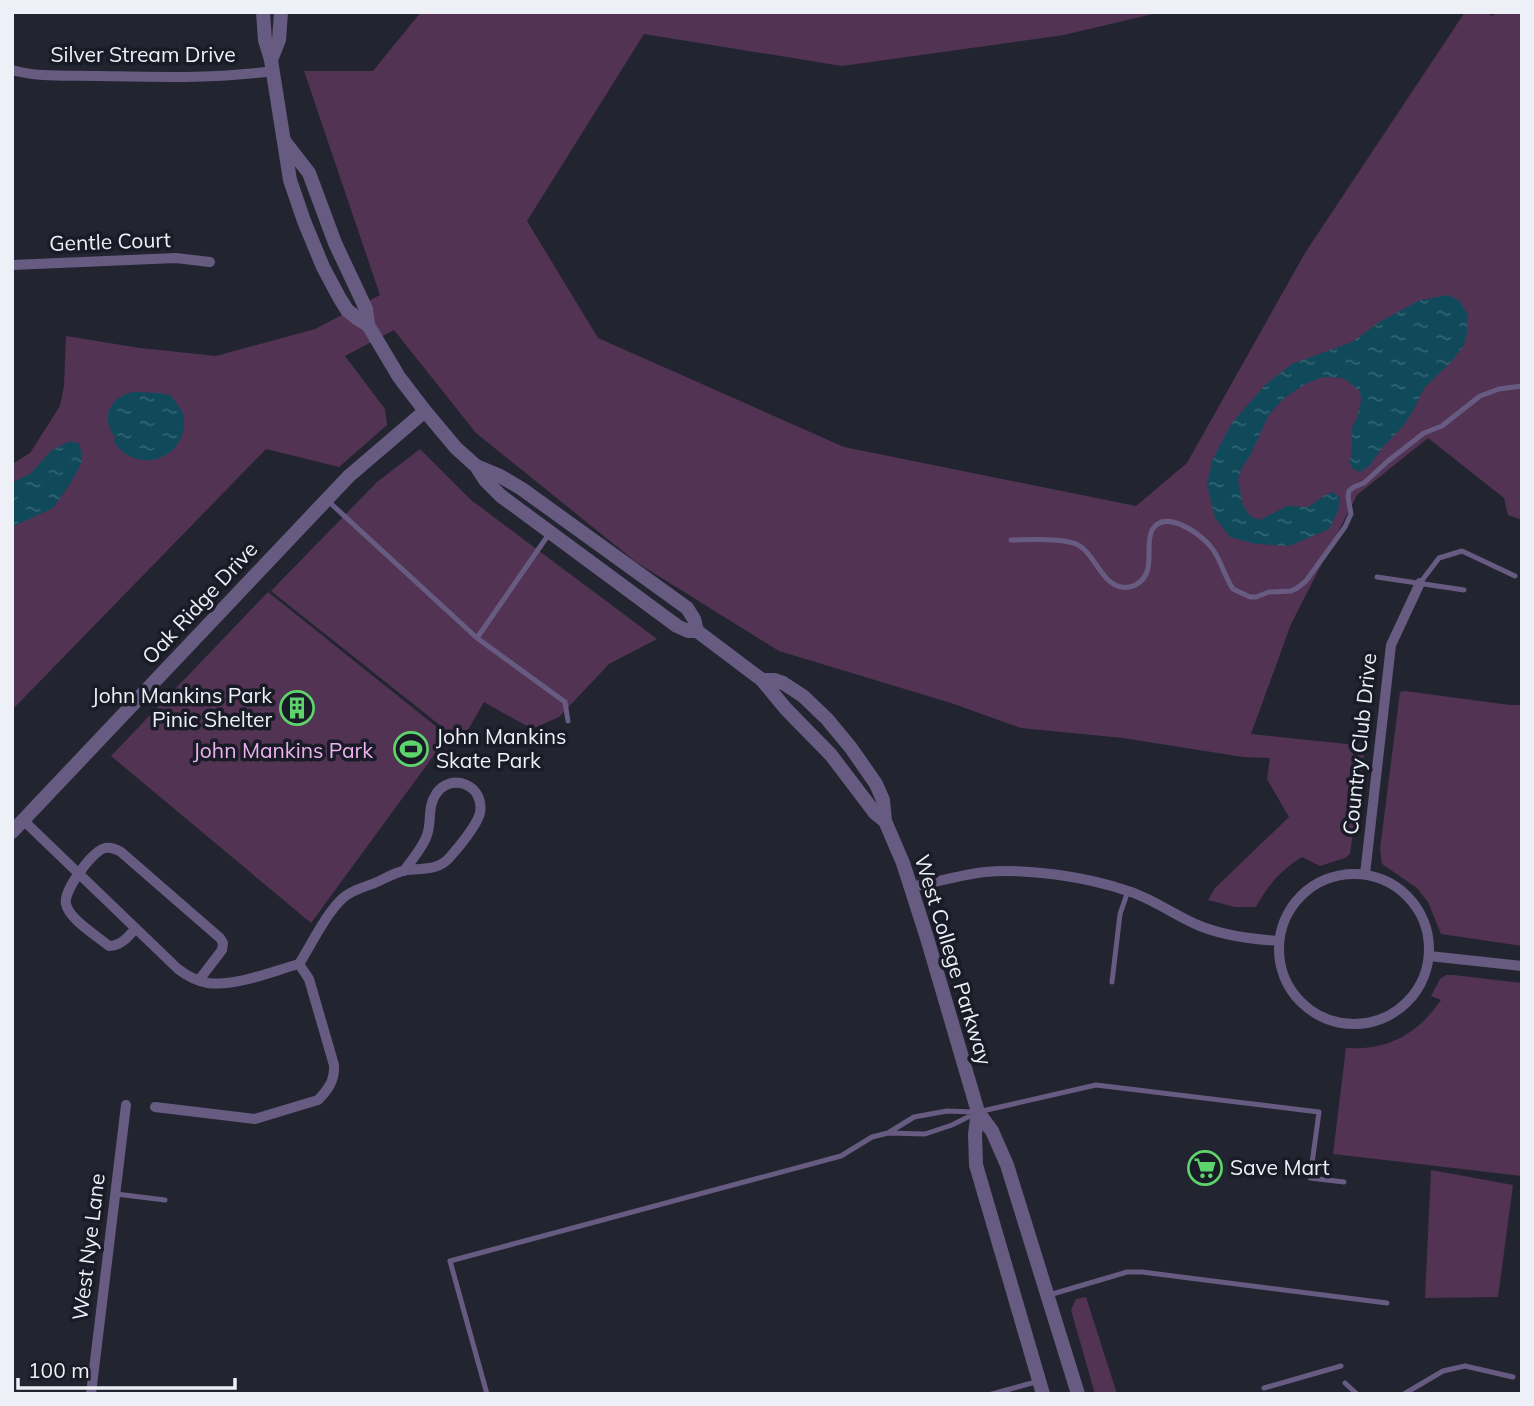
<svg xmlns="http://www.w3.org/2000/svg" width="1534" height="1406" viewBox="0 0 1534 1406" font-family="Mulish,sans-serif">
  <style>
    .green { fill: #523354 }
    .water { fill: url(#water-ripples) }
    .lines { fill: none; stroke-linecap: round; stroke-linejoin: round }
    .service { stroke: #685b82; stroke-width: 5 }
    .minor { stroke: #685b82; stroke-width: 10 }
    .tertiary { stroke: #685b82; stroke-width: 14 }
    .labels { text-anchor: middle; stroke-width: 7; stroke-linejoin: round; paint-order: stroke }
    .street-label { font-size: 21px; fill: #eef0f8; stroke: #191b26 }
    .poi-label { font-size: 21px; fill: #eef0f8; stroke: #191b26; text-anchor: start }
    .park-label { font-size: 21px; fill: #eeb1f0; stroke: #191b26 }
  </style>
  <defs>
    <pattern id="water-ripples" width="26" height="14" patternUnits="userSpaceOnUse" patternTransform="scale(1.75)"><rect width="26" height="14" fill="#10495a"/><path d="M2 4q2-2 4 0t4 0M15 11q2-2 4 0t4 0" fill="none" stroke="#336472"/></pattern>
  </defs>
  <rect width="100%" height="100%" fill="#222530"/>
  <!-- green -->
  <path class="green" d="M421,12H1161L1064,35L842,66L644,34L527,221L598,338L844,447L1136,506L1187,463L1305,253L1465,12H1484L1493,16L1497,12H1522V520L1508,515L1504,498L1428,438L1357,495L1291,624L1251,734L1365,746L1350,854L1345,858L1320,866L1302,857C1281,870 1268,885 1256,907H1235L1208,900L1215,888L1289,817L1267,779L1270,758L1243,757L1123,738L1021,728L951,703L779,651L636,562L476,433L394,330L345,356L385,409L387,425L339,467L266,449L12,710V464L30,453L60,406L64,386L66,336L140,348L216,356L315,329L380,295L304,71H373Z
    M420,449L471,500L657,639L609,664L559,717L532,729L484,702L461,742L271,591L377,482Z
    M268,592L448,736L311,923L111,756Z
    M1405,691L1510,705H1522V946L1441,934L1428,902L1417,888L1382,864L1380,849L1400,692Z
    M1446,975H1453L1522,983V1176L1333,1154L1346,1048C1387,1051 1418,1034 1441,1000L1431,996L1440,979Z
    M1431,1170L1513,1185L1498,1297L1425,1298Z
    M1086,1297L1117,1394H1095L1071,1310L1076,1299Z"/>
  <!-- water -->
  <path class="water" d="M1446,295L1459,300L1468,315L1467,333L1464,345L1451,362L1424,388L1413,411L1403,426L1383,447L1369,466L1360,472L1353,469L1350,464L1352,447V428L1357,417L1361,401L1360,391L1343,378L1323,377L1305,384L1283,399L1268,416L1251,454L1242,467L1238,480L1243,505L1250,516L1260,520L1287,506L1308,507L1324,496L1332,492L1340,497L1338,511L1329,529L1289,546L1256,544L1230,537L1215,518L1207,484L1212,461L1231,424L1265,385L1292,364L1352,342L1381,321L1418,301Z
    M134,392L159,393L170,395C174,400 181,408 183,414C192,455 140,479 114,442L115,437C99,417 112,395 134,392Z
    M70,441L80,444L82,462L70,484L53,508L12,527V483L31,473L52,450Z"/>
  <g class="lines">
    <!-- service -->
    <path class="service" d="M327,500L477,638L565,702L568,721
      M1011,540C1028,540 1066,537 1080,546C1096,557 1101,582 1121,587C1126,588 1133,587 1137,584C1157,572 1144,546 1152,530C1165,508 1201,534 1211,547C1221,559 1224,576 1233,589L1250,597H1256L1269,592L1291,591L1297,588L1306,581L1345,527L1351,514L1348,497L1349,491L1354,487L1364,483L1388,461L1424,433L1442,426L1480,396L1499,389L1522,386
      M1377,577L1464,590
      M1420,583L1439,558L1462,551L1515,576
      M477,638L549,534
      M1112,982L1120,914L1128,891
      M888,1133L914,1117L947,1111L974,1112
      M116,1194L165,1200
      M1049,1295L1127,1272H1142L1387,1303
      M1345,1383L1357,1394
      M1264,1388L1341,1366
      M487,1394L450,1261L841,1156L872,1137L888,1133L925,1134L952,1125L978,1112L1096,1085L1319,1112L1310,1178L1344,1182
      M992,1394L1039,1381
      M1404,1394L1443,1371L1465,1366L1513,1377"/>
    <!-- minor -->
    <path class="minor" d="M12,70C39,78 71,75 99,76C157,77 216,79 273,71
      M12,265L176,258L210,262
      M23,820L178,969C187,976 197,981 208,983C235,987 273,971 299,964C311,945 327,912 343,898C353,889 366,887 377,882C386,878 396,872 406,870C423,868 438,871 450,857C459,847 477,825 480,813C485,784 450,772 436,794C427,807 432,822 427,835C423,848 411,860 404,871
      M1279 949a75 75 0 1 1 150 0a75 75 0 1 1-150 0Z
      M1365,874L1391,645L1420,583
      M911,887C936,882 960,875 985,872C1028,868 1087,877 1128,891C1154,899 1175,916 1200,926C1225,936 1252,939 1279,941
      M135,929C128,937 121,946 109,946C97,936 69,919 66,904C63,891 92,851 105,848C111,847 116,849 121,852L220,938L223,943L222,950L199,980
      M1429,956L1522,966
      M155,1107L255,1119L318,1100C328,1090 335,1080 334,1065L309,979L299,964
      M91,1394L126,1105"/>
    <!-- tertiary -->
    <path class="tertiary" d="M263,12L265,40L271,60L290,180L304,221L323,267L339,297L347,310L358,319L368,325
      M271,60L279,40L281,12
      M285,142L309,173L335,243L366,309L368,325L399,377L425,411L456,448L476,466L485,480L501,496L677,626L688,631H697L762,680L786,709L831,755L875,813L885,821
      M476,466L500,476L522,489L687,608L694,619L697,631
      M762,680H774L783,683L803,696L827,719L851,748L876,784L883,800L885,821L903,863L927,938L978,1112L975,1134L976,1165L1043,1394
      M12,832L349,476L425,411
      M978,1112L992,1131L1007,1165L1078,1394"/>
  </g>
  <!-- icons -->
  <defs>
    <g id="building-ring" transform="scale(1.75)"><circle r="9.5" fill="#191b26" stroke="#5ed56c" stroke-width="1.5"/><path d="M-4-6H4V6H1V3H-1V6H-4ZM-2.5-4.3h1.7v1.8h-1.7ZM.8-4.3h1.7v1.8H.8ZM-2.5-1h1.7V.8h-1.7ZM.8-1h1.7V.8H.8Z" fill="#5ed56c"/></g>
    <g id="stadium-ring" transform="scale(1.75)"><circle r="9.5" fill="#191b26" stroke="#5ed56c" stroke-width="1.5"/><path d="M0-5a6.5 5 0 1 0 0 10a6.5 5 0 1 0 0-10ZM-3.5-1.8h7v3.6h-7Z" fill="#5ed56c"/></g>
    <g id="supermarket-ring" transform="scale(1.75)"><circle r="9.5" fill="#191b26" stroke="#5ed56c" stroke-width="1.5"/><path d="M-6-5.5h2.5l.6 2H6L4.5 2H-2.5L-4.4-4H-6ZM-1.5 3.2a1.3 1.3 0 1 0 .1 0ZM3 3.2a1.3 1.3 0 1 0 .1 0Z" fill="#5ed56c"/></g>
  </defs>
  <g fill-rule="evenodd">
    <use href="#building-ring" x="297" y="708"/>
    <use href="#stadium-ring" x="411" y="749"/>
    <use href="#supermarket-ring" x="1205" y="1168"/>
  </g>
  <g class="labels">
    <!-- street labels -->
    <g class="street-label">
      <text x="143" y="62">Silver Stream Drive</text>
      <text transform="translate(110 242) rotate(-2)" y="7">Gentle Court</text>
      <text transform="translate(200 603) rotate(-47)" y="7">Oak Ridge Drive</text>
      <text transform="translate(1360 744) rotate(-84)" y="7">Country Club Drive</text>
      <text transform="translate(953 960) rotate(73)" y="7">West College Parkway</text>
      <text transform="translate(89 1247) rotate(-83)" y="7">West Nye Lane</text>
    </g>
    <!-- poi labels -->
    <g class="poi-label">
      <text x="272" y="703" text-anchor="end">John Mankins Park<tspan x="272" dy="24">Pinic Shelter</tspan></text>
      <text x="436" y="744">John Mankins<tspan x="436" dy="24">Skate Park</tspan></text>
      <text x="1230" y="1175">Save Mart</text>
    </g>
    <!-- park labels -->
    <g class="park-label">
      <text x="283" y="758">John Mankins Park</text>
    </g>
  </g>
  <!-- border -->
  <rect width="1534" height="1406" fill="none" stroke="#eef0f8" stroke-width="28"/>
  <!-- scale -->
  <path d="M18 1378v10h217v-10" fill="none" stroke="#eef0f8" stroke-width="3.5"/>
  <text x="28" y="1378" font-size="21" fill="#eef0f8" stroke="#191b26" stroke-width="5" paint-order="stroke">100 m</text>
</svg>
